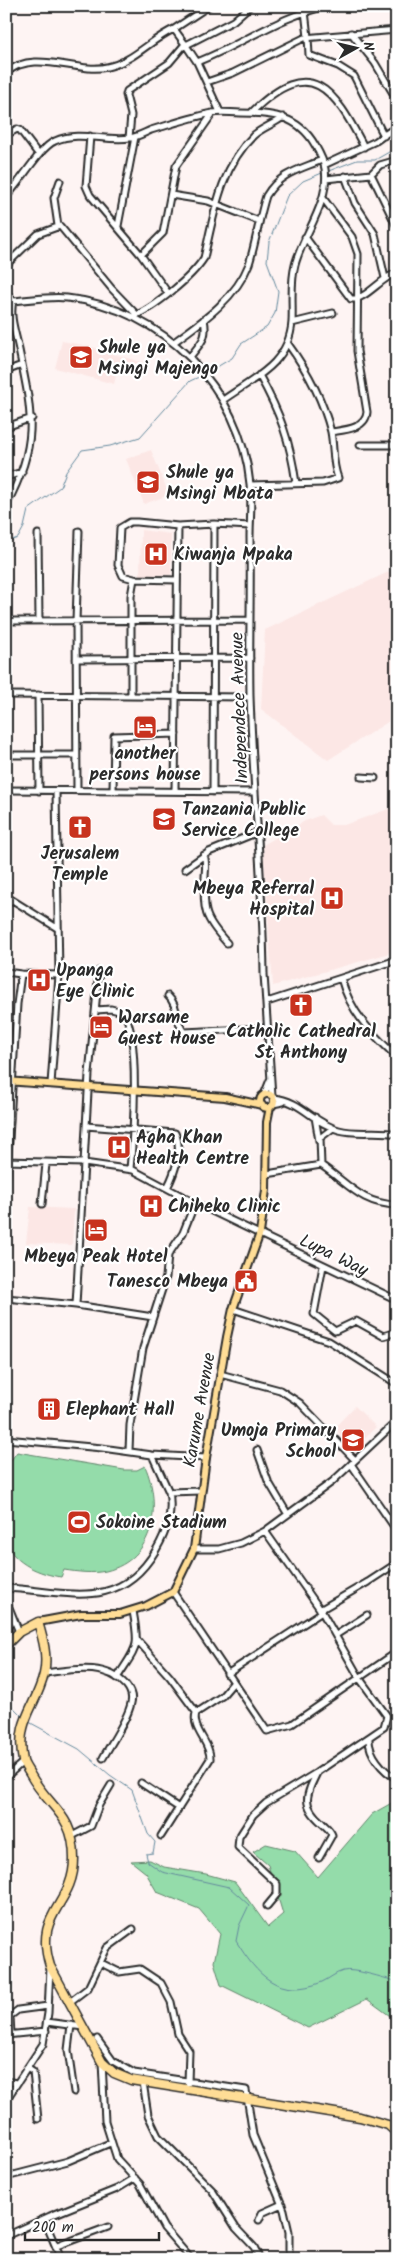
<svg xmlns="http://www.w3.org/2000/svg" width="403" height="2265" viewBox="0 0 403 2265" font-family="Kalam,sans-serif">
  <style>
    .built { fill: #fce7e5 }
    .green { fill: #94dcaa; stroke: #60846a }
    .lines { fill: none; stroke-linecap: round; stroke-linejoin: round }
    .stream { stroke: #63899d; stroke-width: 1 }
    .minor-casing { stroke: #2b2b2b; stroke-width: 9 }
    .major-casing { stroke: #2b2b2b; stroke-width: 10 }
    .highway-casing { stroke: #2b2b2b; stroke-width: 11 }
    .minor { stroke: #fff; stroke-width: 5 }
    .major { stroke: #ffdd96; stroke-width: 6 }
    .highway { stroke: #ffdd96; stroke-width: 8 }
    .labels { text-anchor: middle; stroke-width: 4.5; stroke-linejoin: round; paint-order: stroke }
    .poi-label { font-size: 18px; font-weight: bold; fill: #2b2b2b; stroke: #fff; text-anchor: start }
    .street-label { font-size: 18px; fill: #2b2b2b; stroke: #fff }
  </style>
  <rect width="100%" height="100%" fill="#fef4f3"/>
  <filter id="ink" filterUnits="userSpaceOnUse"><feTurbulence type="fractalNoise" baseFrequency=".02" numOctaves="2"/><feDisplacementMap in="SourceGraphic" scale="10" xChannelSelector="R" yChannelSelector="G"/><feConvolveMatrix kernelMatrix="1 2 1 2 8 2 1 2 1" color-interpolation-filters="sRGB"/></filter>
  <g filter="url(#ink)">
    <!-- built -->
    <path class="built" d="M62,341L88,346L147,364L144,375L118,368L114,384L55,368Z
      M151,450L169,495L144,504L126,459Z
      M141,530L171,534V575H140Z
      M397,568V716L328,760L261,709L265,630Z
      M397,806V951L273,986L263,845L305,821L321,815L331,825H344Z
      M30,1207L74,1209L72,1245L26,1243Z
      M355,1406L376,1427L350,1452L335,1427Z"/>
    <!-- green -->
    <path class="green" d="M17,1452L124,1470H137L145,1466C162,1505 155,1559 106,1571C92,1574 78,1572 64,1570L61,1577C40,1574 15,1564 6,1543V1467Z
      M397,1800V2021L367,1999L308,2028L221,1985L214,1962L220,1934L199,1909L157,1892L146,1873L131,1861L150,1860L164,1867L206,1874L235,1882L268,1927L283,1914L268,1865L253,1852L266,1844L295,1851L318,1877L372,1814Z"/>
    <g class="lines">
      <!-- stream -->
      <path class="stream" d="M326,172L357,160H375L389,152L397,143
        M205,374L232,358L241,344L267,327L275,313L278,291L267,261L269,242L287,196L303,181L322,173
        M6,542L18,538L24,527L28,510L60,487L66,472L82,450L110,446L140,437L190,381L201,376
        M6,1700L24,1718
        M29,1722L79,1749L110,1775L132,1790L148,1834L155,1842L153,1853L146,1854L148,1862L162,1872L229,1887L249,1905L239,1926L236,1941C257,1975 279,2000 322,1982C329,1979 335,1973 343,1971C353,1968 384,1978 395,1981L397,1988"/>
      <!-- minor casing -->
      <g class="minor-casing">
        <path id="minor" d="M305,11L308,37
          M174,29L209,6
          M351,33L375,63L397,100
          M308,37L309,55L338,66L354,76L384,136
          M197,62C241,45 281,15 328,6
          M6,73C34,48 77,74 107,67C133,62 151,39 174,29L185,44H188L233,21L250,6
          M207,82L233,73L304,38L397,30
          M252,112C311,54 334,89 364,147
          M6,135L17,129L20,130L39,155
          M90,136L86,186L90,195L141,255L168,293
          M129,138L131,115L126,95L127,91L169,63L185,44L197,62L220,112
          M324,165L376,141L397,126
          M371,174L380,165L397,160
          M345,176L355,203L375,234L385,278
          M326,179L371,174L397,227
          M171,195L208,201L259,221
          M6,197C20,183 40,147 55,141C79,130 106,142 130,138C137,137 144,133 151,130C172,124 192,117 213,113C222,111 231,113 240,113C271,113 298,115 315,145C319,152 324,161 325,169C330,203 303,234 295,265C290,284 293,303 292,322C289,364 254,378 223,400
          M323,198L352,237L358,254L357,351L367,412C366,429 344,430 331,432
          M58,226L54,198L60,181
          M118,226L135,137
          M305,237L351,299C365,301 381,277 397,273
          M141,255L163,233L176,166L213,113
          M6,265L38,234L60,226L112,289L137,315
          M6,291L13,301C31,300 49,296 67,298C163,308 241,389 250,484C252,502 250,520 250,538C251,591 249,643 250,696C253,788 263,881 264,974L272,1096
          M132,317C153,309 192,277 204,258C214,215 220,168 254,135C262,128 274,124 283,117
          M292,323L333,313
          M174,342C203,321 236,298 249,264C256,242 259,218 266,196C280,173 298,170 322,160
          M190,357C201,342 208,339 204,319
          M6,371L22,365
          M259,375C280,413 290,440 296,483
          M6,427L32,418
          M360,445H397
          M6,477L22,472
          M250,485L323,483L338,478C332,463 334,447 331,432C323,400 307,370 288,344
          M6,506C39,442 33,417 19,350C16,334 9,317 13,301
          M38,534L39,621
          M177,580L134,579L123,576L118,565L120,528L130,522H137L178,526L214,524L250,526
          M6,621L250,620
          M76,659L250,658
          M6,695L250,697
          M38,695L39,791
          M131,696V596L134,579
          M6,755H76
          M361,777L375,778
          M6,790L255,792
          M77,791L76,621L79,531
          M113,791L114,736L176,734
          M175,791L178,526
          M213,792L214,524
          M204,855C207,862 205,870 205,878C203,911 204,918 227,943
          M185,869L209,852L258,832
          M6,896L57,928
          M6,905L12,900
          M6,972L21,974
          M341,978C350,1012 371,1033 397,1057
          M168,996C179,1006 175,1022 184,1032L266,1028
          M267,1002L397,960
          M96,1010L111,1009L123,1012C141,1034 133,1139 130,1169
          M51,1084L59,975L56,791
          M264,1095L270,1080
          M274,1098C300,1100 315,1124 339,1130C357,1135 378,1130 397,1134
          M273,1104L283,1102
          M315,1117L319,1141
          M86,1126L175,1133C183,1149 175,1173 167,1188
          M333,1128L320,1138L321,1165C349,1184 361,1204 397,1205
          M6,1161L84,1163L133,1170L195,1203L397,1300
          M267,1174L321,1165
          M6,1189L17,1004L21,974L59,975
          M42,1204L46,1164
          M323,1266L314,1314L335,1331L356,1321L383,1336L397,1332
          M6,1298L76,1305L153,1317
          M76,1305L89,1074L99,971
          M233,1309L329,1341L397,1384
          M220,1374L280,1390L300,1403L355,1460
          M6,1439L102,1448L152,1455L206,1458
          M257,1450L268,1481L287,1513
          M129,1451L130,1425L143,1348L166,1277L168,1255L183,1233L195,1203
          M152,1455L169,1492L201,1491
          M351,1464L397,1531
          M265,1531L322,1612L360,1679L387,1716L384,1727L316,1773L266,1803L253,1815L239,1837L238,1847L277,1884V1894L267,1906
          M194,1549H219L241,1543L265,1531L332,1482L397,1421
          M6,1588C67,1591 119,1613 156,1550C167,1531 173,1513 169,1492
          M173,1592L267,1731L292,1724L397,1652
          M6,1600L19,1632
          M320,1610L368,1582L397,1563
          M336,1635L367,1615
          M138,1641L170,1677L196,1712
          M44,1673C71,1670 105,1662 126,1685C130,1690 133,1696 131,1703C128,1719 111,1743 103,1758
          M227,1674L322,1612
          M117,1678C137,1646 140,1650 133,1611
          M369,1738C368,1754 383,1771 397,1779
          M317,1773C306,1795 301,1805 322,1823C326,1827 330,1829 332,1835L319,1858
          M6,1777L23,1762
          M141,1783L179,1808
          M72,1836L91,1826L99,1805L111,1785
          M161,1836L210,1759C211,1743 191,1729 196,1713L222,1696L233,1683
          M101,1963L119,1972L140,1969L161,1983L171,2002L178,2034L189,2051L188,2083
          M71,2001L88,1988L107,1948L133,1929
          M47,2022L83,2027
          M71,2025L68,2050L74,2092
          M6,2035L46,2031
          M11,2035L10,2016L18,2010L48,2006
          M97,2039L113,2061L134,2073L246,2090L253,2135L284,2210L289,2232V2259
          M102,2062L105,2121L117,2159L140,2184L164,2228L191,2259
          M27,2068L33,2072L38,2119
          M6,2081L16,2083
          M143,2082L148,2115L158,2136L212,2190L236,2228L254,2247L260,2259
          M6,2100L43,2044L48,2013L50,1967
          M6,2177L68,2161L110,2143
          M44,2219L61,2259
          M259,2220L262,2213L282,2204
          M6,2236L50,2216L117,2189L135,2178
          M57,2246L108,2227
          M6,2253L7,2259"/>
      </g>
      <!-- major casing -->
      <g class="major-casing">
        <path id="major" d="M6,1081L225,1097L262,1105
          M260 1101a7 7 0 1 1 14 0a7 7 0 1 1-14 0Z
          M38,1622L81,1614H120L146,1606L173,1592L194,1549L206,1458L227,1337L233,1309L260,1233L266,1190L267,1122L270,1107"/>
      </g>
      <!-- highway casing -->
      <g class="highway-casing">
        <path id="highway" d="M6,1645L19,1632L38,1622C43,1639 48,1656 44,1674C36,1708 15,1720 23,1761C24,1765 28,1770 30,1774C49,1809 74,1813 74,1859C74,1906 33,1912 50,1966L102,2062L114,2073L131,2080L360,2117L388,2125L397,2133"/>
      </g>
      <!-- minor -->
      <use href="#minor" class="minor"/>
      <!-- major -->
      <use href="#major" class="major"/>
      <!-- highway -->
      <use href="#highway" class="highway"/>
    </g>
  </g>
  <!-- icons -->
  <defs>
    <g id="school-square" transform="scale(1.25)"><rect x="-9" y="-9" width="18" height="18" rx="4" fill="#c8321e" stroke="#fff"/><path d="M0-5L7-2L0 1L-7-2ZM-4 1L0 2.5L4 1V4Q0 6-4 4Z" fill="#fff"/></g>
    <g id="hospital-square" transform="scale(1.25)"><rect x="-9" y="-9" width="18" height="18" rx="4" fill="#c8321e" stroke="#fff"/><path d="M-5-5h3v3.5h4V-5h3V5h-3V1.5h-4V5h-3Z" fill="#fff"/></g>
    <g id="hotel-square" transform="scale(1.25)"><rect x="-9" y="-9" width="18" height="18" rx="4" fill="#c8321e" stroke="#fff"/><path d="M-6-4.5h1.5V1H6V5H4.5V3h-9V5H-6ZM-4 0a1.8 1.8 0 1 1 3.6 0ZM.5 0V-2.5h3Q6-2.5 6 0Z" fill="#fff"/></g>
    <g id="university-square" transform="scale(1.25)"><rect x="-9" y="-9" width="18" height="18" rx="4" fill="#c8321e" stroke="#fff"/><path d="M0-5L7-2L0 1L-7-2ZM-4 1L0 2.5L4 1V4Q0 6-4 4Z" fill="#fff"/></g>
    <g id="church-square" transform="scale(1.25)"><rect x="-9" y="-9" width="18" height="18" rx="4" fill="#c8321e" stroke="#fff"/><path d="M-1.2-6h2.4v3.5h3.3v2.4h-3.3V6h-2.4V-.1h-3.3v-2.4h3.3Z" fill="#fff"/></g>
    <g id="civic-square" transform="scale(1.25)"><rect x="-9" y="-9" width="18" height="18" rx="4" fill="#c8321e" stroke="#fff"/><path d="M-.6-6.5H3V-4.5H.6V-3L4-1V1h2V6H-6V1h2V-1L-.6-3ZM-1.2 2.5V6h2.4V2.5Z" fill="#fff"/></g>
    <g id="building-square" transform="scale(1.25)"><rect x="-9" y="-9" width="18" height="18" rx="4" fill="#c8321e" stroke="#fff"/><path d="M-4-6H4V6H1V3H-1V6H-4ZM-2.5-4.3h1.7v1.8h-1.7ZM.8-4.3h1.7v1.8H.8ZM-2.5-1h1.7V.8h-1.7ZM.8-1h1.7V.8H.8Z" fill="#fff"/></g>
    <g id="stadium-square" transform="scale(1.25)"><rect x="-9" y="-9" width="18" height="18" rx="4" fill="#c8321e" stroke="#fff"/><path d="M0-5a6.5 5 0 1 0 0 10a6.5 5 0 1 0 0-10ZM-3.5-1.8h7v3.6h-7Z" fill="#fff"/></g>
  </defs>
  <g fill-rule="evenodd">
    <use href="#school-square" x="81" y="357"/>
    <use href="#school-square" x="148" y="482"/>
    <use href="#hospital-square" x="156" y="554"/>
    <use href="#hotel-square" x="145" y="727"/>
    <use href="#university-square" x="164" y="819"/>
    <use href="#church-square" x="80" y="827"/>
    <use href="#hospital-square" x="332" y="898"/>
    <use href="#hospital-square" x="39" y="980"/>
    <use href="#church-square" x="301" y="1005"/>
    <use href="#hotel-square" x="101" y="1027"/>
    <use href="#hospital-square" x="119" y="1147"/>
    <use href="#hospital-square" x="151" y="1206"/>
    <use href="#hotel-square" x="96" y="1230"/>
    <use href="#civic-square" x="246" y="1281"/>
    <use href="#building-square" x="49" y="1409"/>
    <use href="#school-square" x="353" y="1440"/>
    <use href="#stadium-square" x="79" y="1522"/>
  </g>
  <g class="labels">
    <!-- poi labels -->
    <g class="poi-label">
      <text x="98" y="353">Shule ya<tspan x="98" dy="21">Msingi Majengo</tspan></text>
      <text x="166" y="478">Shule ya<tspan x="166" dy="21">Msingi Mbata</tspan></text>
      <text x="174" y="560">Kiwanja Mpaka</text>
      <text x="145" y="759" text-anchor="middle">another<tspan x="145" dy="21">persons house</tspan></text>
      <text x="182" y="815">Tanzania Public<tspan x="182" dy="21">Service College</tspan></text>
      <text x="80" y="859" text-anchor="middle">Jerusalem<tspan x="80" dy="21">Temple</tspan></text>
      <text x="314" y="894" text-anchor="end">Mbeya Referral<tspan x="314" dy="21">Hospital</tspan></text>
      <text x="56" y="976">Upanga<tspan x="56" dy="21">Eye Clinic</tspan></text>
      <text x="118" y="1023">Warsame<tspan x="118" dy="21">Guest House</tspan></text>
      <text x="301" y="1037" text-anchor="middle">Catholic Cathedral<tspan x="301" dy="21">St Anthony</tspan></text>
      <text x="136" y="1143">Agha Khan<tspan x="136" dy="21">Health Centre</tspan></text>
      <text x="168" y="1212">Chiheko Clinic</text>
      <text x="96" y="1262" text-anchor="middle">Mbeya Peak Hotel</text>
      <text x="228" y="1287" text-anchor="end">Tanesco Mbeya</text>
      <text x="66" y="1415">Elephant Hall</text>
      <text x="336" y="1436" text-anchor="end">Umoja Primary<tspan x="336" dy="21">School</tspan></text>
      <text x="96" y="1528">Sokoine Stadium</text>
    </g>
    <!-- street labels -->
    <g class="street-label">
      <text transform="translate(239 708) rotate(-92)" y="6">Independece Avenue</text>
      <text transform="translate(334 1255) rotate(26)" y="6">Lupa Way</text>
      <text transform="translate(199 1410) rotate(-80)" y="6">Karume Avenue</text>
    </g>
  </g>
  <!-- margin -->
  <rect width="403" height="2265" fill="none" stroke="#fff" stroke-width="25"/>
  <rect x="12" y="12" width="378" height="2240" fill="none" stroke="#2b2b2b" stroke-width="2" filter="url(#ink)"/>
  <!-- north arrow -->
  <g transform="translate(356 48) rotate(82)" stroke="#ffffff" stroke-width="4" paint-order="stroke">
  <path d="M0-4L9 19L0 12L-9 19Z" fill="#2b2b2b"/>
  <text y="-8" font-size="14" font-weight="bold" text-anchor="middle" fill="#2b2b2b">N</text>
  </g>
  <!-- scale -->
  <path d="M25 2232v8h134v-8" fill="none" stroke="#2b2b2b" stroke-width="2.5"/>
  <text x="32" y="2232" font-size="15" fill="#2b2b2b" stroke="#ffffff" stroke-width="4" paint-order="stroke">200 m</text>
</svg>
